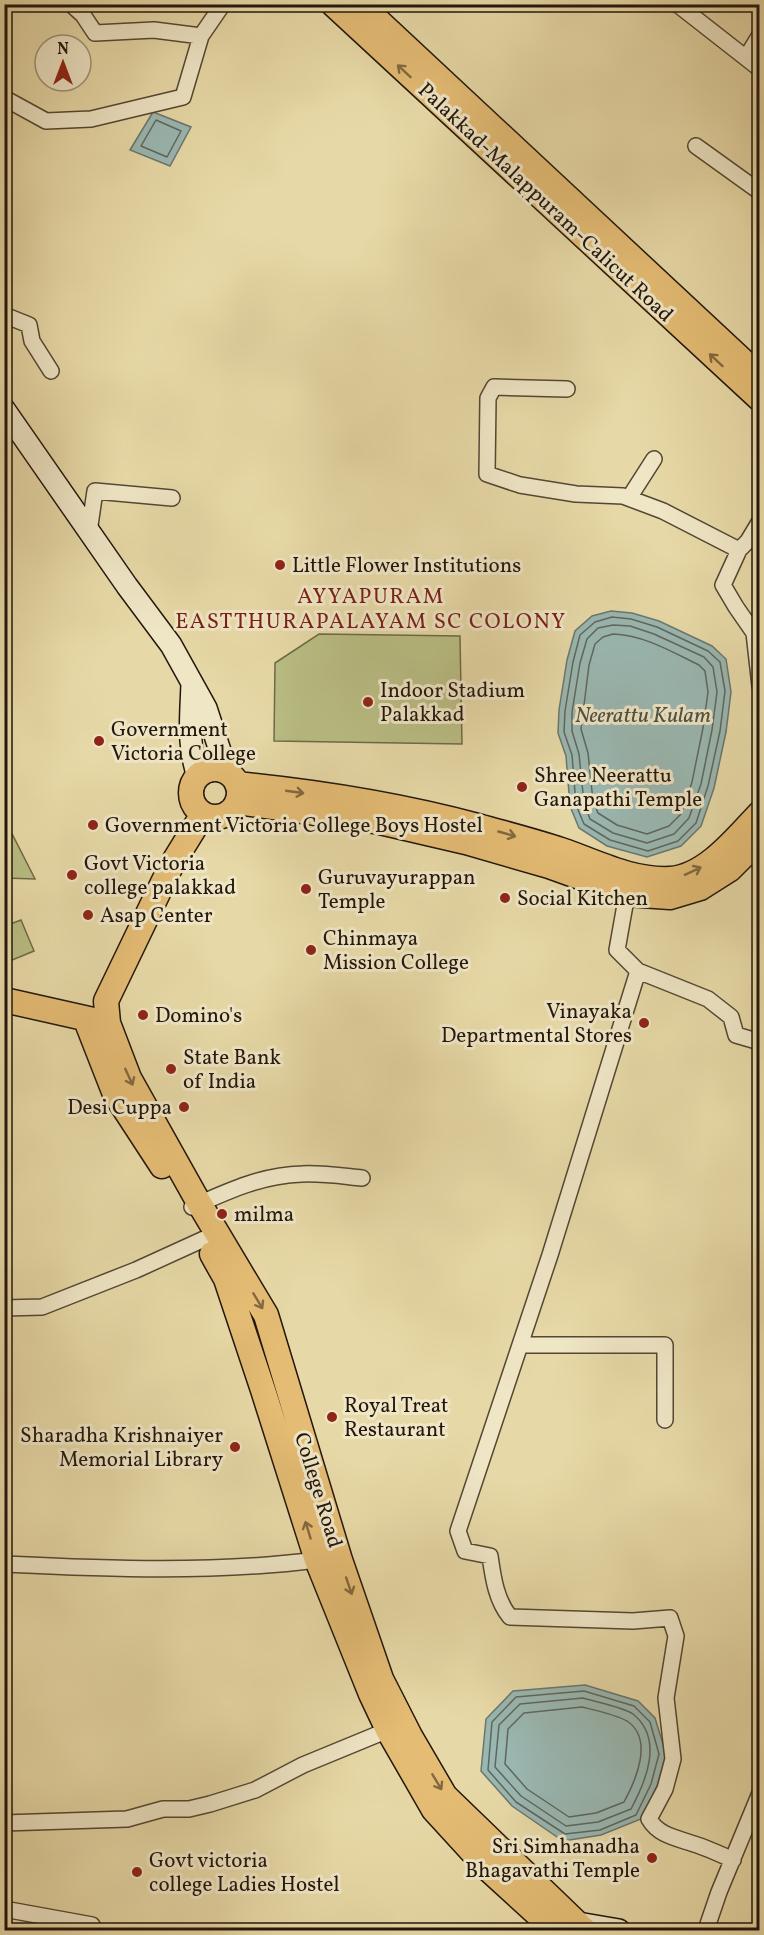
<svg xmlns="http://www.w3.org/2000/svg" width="764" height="1935" viewBox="0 0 764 1935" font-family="Vollkorn,serif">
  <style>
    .green { fill: #b9be84; stroke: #6e6a48; stroke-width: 1.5 }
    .water { fill: #9ab8b2; stroke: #6a7770; stroke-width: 1.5 }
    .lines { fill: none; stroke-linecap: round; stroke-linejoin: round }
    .shore { stroke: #5e675f; stroke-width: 1.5 }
    .minor-casing { stroke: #534733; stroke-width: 18 }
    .secondary-casing { stroke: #22160c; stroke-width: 24 }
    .primary-casing { stroke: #22160c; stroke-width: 27 }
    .trunk-casing { stroke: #22160c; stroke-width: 27 }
    .minor { stroke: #efe6c6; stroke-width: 15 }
    .secondary { stroke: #efe6c6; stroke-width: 21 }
    .primary { stroke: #e4bc74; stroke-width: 24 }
    .trunk { stroke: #e4bc74; stroke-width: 24 }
    .oneway { stroke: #836940 }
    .poi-dot { fill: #8f2418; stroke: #efe6c6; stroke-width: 2 }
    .labels { text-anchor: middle; stroke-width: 6; stroke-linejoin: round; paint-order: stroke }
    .street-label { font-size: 21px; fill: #22160c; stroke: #efe6c6 }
    .poi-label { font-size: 21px; fill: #22160c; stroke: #efe6c6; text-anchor: start }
    .neighbourhood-label { font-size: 22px; letter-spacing: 1.5px; fill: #7a1f14; stroke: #efe6c6 }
    .water-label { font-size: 22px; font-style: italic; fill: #4c4f46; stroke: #efe6c6 }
  </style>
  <rect width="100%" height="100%" fill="#e7d9a7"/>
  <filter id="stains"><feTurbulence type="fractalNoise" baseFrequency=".00333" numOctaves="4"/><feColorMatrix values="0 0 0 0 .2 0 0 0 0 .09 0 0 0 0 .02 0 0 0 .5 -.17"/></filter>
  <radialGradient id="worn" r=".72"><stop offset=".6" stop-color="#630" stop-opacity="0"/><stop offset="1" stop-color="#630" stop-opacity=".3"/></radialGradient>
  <!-- green -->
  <path class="green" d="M319,634L460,636L462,744L274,741L275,663Z
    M4,820H5L35,879L5,878Z
    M21,920L34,951L5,963V926Z"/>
  <!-- water -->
  <path class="water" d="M153,112L191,127L170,166L130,150Z
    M611,611L632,613L659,621L712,646L726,659L731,692L726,732L714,788L701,826L681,846L647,857L607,846L579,828L570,806L566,756L558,733L559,710L567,660L575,631L592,616Z
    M585,1685L638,1701L655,1718L666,1754L657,1786L641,1819L601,1835L563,1841L512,1806L481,1771L486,1719L513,1691Z"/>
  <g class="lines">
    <!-- shore -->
    <path class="shore" d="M156,120L181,131L167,157L141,146Z
      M612,617L631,619L657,627L708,651L720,662L725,691L720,731L708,786L696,823L678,841L648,851L610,840L584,824L576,805L572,755L564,732L565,711L573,662L580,635L595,622Z
      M613,625L630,626L654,634L704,657L713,667L717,692L712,730L701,784L689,818L674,834L647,843L613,833L590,819L584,803L579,754L572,731V712L580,663L587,639L598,628Z
      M613,634C644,635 672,652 699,665L705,671L708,692L703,728L692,782L681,814L669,826L647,834L617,825L598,813L593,801L588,753L581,729L589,665L595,644L603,637Z
      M584,1691L634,1706L650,1722L659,1754L651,1784L636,1815L600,1830L565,1834L516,1802L488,1770L492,1722L516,1697Z
      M583,1698C596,1702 623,1707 633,1714C664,1739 646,1781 631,1809L598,1822L566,1826L521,1796L495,1767L499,1725L520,1704Z
      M582,1707C594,1710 617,1715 627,1721C654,1739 636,1780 624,1802L596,1813L569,1817L527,1789L505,1764L508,1729L524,1713Z"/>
    <!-- minor casing -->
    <g class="minor-casing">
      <path id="minor" d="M71,4L83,15L95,33L154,30L201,36L223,4
        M677,4L746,58
        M760,35L746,58L760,69
        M4,98L46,121L91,119L183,97L201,36
        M696,146L760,192
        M4,315L29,325L32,341L51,371
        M567,389L494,387L488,398L487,474L520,485L576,494L623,496L663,511L739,550
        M629,498L654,459
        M760,521L748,541L739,550L723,585L736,607L754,633L760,686
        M89,532L95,491L172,498
        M628,888L617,950L638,971L708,999L731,1017L736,1035L760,1042
        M638,971L550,1255L458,1531L465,1551L490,1556C493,1577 496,1600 510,1617L633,1621L670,1618L676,1636L666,1698L673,1759L665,1789L649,1819C659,1836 677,1838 694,1844C707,1848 720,1854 733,1860
        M192,1207C228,1191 262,1175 302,1174C322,1173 342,1176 362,1178
        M4,1308L42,1307L136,1270L204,1239
        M520,1345H665V1420
        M4,1564C108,1569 214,1573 317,1560
        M4,1823L127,1819L163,1809H189L210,1804L255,1790L303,1765L388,1730
        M4,1909L92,1925V1930
        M706,1930L719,1892L760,1793"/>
    </g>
    <!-- secondary casing -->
    <g class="secondary-casing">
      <path id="secondary" d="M4,409L127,586L171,645L206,708L227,772
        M192,683C191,715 187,746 198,776
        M578,1923L619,1930"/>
    </g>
    <!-- primary casing -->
    <g class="primary-casing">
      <path id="primary" d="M191 793a24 24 0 1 1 48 0a24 24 0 1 1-48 0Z
        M237,784C318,792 400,805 478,826C506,834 534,841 561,850C597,862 631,881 670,879C706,877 737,837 760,813
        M237,802L380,822L466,842L549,866L627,894L670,897L700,888L730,869L760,839
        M203,814L171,866L106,1001L108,1023L129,1078L199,1203L266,1315L340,1560L381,1679L410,1736L445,1796L584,1930
        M4,1000L102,1022
        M86,1020L115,1094L162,1166
        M212,1254L226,1279L263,1390L317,1560L371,1694L388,1730L434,1810L488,1869L555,1930"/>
    </g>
    <!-- trunk casing -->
    <g class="trunk-casing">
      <path id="trunk" d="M333,4L760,399
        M360,4L760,377"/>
    </g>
    <!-- minor -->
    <use href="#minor" class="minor"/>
    <!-- secondary -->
    <use href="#secondary" class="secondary"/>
    <!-- primary -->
    <use href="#primary" class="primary"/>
    <!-- trunk -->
    <use href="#trunk" class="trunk"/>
  </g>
  <!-- one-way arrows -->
  <defs><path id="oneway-shaft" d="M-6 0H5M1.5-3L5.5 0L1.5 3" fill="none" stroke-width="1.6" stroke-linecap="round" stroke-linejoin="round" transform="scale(1.5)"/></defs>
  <g class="oneway">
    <use href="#oneway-shaft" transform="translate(404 71) rotate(-137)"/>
    <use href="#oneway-shaft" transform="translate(716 360) rotate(-137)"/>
    <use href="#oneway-shaft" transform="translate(295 792) rotate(8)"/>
    <use href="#oneway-shaft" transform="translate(507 834) rotate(16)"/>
    <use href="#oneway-shaft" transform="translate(693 871) rotate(-25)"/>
    <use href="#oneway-shaft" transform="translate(129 1077) rotate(65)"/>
    <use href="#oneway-shaft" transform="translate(258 1301) rotate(59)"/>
    <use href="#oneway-shaft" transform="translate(308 1530) rotate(-107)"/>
    <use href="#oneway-shaft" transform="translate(349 1586) rotate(71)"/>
    <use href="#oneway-shaft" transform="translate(437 1782) rotate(59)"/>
  </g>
  <!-- markers -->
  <g class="poi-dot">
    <circle cx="280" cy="565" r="6"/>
    <circle cx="368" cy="702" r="6"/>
    <circle cx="99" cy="741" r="6"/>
    <circle cx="522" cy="787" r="6"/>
    <circle cx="93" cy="825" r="6"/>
    <circle cx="72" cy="875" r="6"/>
    <circle cx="306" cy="889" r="6"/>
    <circle cx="505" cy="898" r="6"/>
    <circle cx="88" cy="915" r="6"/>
    <circle cx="311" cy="950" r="6"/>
    <circle cx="143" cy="1015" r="6"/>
    <circle cx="644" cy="1023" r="6"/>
    <circle cx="171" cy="1069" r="6"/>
    <circle cx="184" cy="1107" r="6"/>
    <circle cx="222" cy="1214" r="6"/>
    <circle cx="332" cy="1417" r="6"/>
    <circle cx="235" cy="1447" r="6"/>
    <circle cx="652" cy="1858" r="6"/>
    <circle cx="137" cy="1872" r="6"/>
  </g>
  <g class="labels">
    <!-- street labels -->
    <g class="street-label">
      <text transform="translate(546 202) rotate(43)" y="7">Palakkad-Malappuram-Calicut Road</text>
      <text transform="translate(319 1490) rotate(73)" y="7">College Road</text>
    </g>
    <!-- poi labels -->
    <g class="poi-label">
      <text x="292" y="572">Little Flower Institutions</text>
      <text x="380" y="697">Indoor Stadium<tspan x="380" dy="24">Palakkad</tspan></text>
      <text x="111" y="736">Government<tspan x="111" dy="24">Victoria College</tspan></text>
      <text x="534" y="782">Shree Neerattu<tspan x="534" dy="24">Ganapathi Temple</tspan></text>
      <text x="105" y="832">Government Victoria College Boys Hostel</text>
      <text x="84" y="870">Govt Victoria<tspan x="84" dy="24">college palakkad</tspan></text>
      <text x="318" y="884">Guruvayurappan<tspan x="318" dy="24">Temple</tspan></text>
      <text x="517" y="905">Social Kitchen</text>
      <text x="100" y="922">Asap Center</text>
      <text x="323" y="945">Chinmaya<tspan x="323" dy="24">Mission College</tspan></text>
      <text x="632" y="1018" text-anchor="end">Vinayaka<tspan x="632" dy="24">Departmental Stores</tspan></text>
      <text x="155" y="1022">Domino's</text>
      <text x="183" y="1064">State Bank<tspan x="183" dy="24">of India</tspan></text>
      <text x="172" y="1114" text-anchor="end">Desi Cuppa</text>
      <text x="234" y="1221">milma</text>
      <text x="344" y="1412">Royal Treat<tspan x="344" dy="24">Restaurant</tspan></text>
      <text x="223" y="1442" text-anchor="end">Sharadha Krishnaiyer<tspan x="223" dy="24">Memorial Library</tspan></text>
      <text x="640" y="1853" text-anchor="end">Sri Simhanadha<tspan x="640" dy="24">Bhagavathi Temple</tspan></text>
      <text x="149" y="1867">Govt victoria<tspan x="149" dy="24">college Ladies Hostel</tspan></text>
    </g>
    <!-- neighbourhood labels -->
    <g class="neighbourhood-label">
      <text x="371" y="603">AYYAPURAM<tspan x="371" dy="25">EASTTHURAPALAYAM SC COLONY</tspan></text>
    </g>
    <!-- water labels -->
    <g class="water-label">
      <text x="643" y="722">Neerattu Kulam</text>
    </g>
  </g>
  <!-- margin -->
  <rect width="764" height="1935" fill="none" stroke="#e7d9a7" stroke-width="24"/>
  <rect x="6" y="6" width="752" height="1923" fill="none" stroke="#22160c" stroke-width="3"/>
  <rect x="12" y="12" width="740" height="1911" fill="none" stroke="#22160c" stroke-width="1.5"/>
  <!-- north arrow -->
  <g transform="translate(63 63)"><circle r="28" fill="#efe6c6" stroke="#9d937c" stroke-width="1.5"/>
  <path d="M0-4.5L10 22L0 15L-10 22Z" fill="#8f2418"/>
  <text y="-9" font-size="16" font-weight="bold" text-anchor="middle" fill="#22160c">N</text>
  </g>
  <rect width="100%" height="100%" filter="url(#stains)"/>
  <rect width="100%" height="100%" fill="url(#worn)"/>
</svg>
